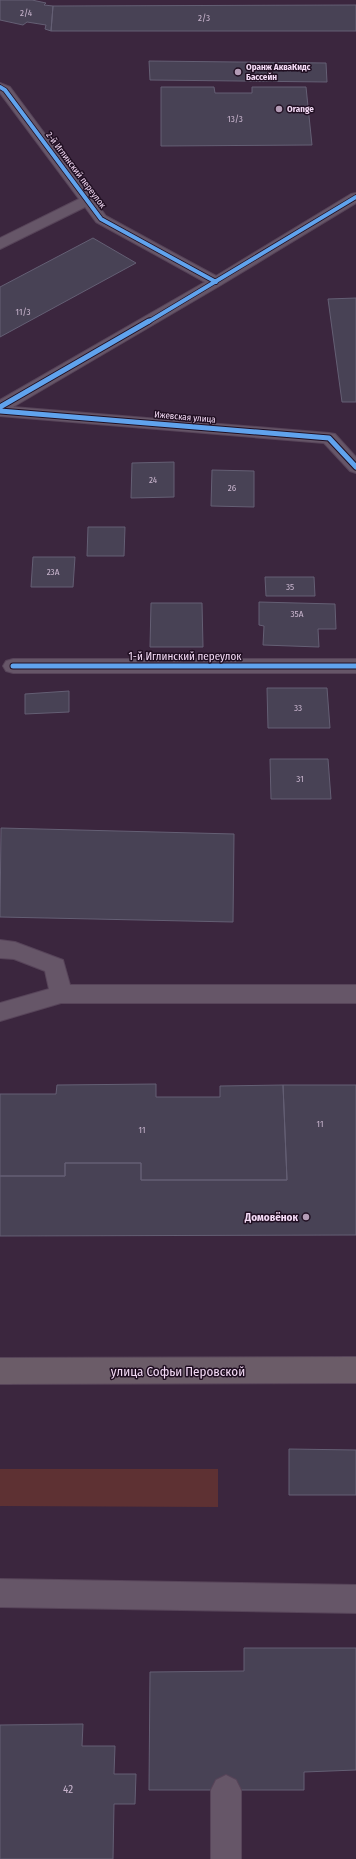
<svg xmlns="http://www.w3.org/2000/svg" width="356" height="1859" viewBox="0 0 356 1859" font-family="'Fira Sans Condensed',sans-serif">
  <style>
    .green { fill: #5e3133 }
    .building { fill: #484255; stroke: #645f74 }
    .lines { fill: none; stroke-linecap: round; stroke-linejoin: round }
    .lane-casing { stroke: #574459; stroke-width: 2 }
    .street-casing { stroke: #574459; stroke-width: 2 }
    .secondary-casing { stroke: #574459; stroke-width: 2 }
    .lane { fill: #665668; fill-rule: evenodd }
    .street { fill: #665668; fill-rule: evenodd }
    .secondary { fill: #6b5c68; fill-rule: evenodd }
    .cycleway-far1-casing { stroke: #200f22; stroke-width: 5.5 }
    .cycleway-casing { stroke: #200f22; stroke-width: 7 }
    .cycleway-far1 { stroke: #60a3ed; stroke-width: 4 }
    .cycleway { stroke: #60a3ed; stroke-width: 5 }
    .poi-dot { fill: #b39bb5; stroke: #200f22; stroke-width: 1.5 }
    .labels { text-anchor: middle; stroke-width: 3; stroke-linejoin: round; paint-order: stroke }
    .number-label { font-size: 9px; fill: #c8b4cd }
    .far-poi-label { font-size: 9px; font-weight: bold; fill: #f3daf5; stroke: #200f22; text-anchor: start }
    .far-street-label { font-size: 9px; fill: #f3daf5; stroke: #200f22 }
    .street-label { font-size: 11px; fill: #f3daf5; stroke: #200f22 }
    .poi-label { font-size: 11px; font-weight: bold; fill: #f3daf5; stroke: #200f22; text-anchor: end }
    .near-number-label { font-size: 11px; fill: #c8b4cd }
    .near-street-label { font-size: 13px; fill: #f3daf5; stroke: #200f22 }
  </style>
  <rect width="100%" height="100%" fill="#3b263e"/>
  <!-- green -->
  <path class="green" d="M0,1469H218V1507L0,1506Z"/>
  <!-- building -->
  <path class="building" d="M0,0H32L46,3L44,5L53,6L51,31L45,29L46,25L27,22L23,25L0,20Z
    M356,5V31H51L53,6Z
    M149,61L326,63L327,82L150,80Z
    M161,87H214L215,93H252V87H306L312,145L161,146Z
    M93,238L136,263L0,337V287Z
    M356,298V402H342L328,299Z
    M174,462V497L131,498L132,463Z
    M212,470L254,471V507L211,506Z
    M88,527H125L124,556H87Z
    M33,557H75L73,587H31Z
    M265,577H314L315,596H266Z
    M259,602L335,604L336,629H318L319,647L263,645L264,626L259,625Z
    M151,603H202L203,647H150Z
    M267,688H327L330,728H268Z
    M69,691V712L25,714V694Z
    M270,759H328L331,799H271Z
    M1,828L234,834L233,922L0,917Z
    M156,1084V1097H220V1086L283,1085L287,1180H141V1163H65V1176H0V1094H56L57,1085Z
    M283,1085H356V1235L0,1236V1176H65V1163H141V1180H287Z
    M289,1449L356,1450V1495H289Z
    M244,1648H356V1770L304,1772V1790H149L150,1672L244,1671Z
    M83,1724L82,1746H115L114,1774H136L135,1804H114L113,1859H0V1725Z"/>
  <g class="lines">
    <!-- lane casing -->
    <g class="lane-casing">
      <path id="lane" d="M0,940L15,942L63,960L70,985H356V1003H61L0,1021V1003L49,989L45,971L14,959L0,958Z
        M0,1579L356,1585V1613L0,1607Z
        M226,1775L236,1780L241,1790V1859H211V1790L216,1780Z"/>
    </g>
    <!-- street casing -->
    <g class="street-casing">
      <path id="street" d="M0,83L10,87L106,216L216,276L351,194L356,193V203L221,285L13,407L329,433L335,434L356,457V473L350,471L324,443L0,416V400L205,282L96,222L85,207L0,249V238L79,199L0,93Z
        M13,659H356V673H13L6,671L3,666L6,661Z"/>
    </g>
    <!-- secondary casing -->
    <g class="secondary-casing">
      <path id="secondary" d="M356,1357V1383L0,1384V1358Z"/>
    </g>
    <!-- lane -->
    <use href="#lane" class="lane"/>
    <!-- street -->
    <use href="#street" class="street"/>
    <!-- secondary -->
    <use href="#secondary" class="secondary"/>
    <!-- cycleway-far1 casing -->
    <g class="cycleway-far1-casing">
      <path id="cycleway-far1" d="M0,87L5,90L101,219L216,282
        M148,322L356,197"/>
    </g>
    <!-- cycleway casing -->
    <g class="cycleway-casing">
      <path id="cycleway" d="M0,407L149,321
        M0,411L329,438L356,467
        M13,666H356"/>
    </g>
    <!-- cycleway-far1 -->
    <use href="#cycleway-far1" class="cycleway-far1"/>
    <!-- cycleway -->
    <use href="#cycleway" class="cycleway"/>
  </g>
  <!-- markers -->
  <g class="poi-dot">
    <circle cx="238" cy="72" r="4"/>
    <circle cx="279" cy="109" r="4"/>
    <circle cx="306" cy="1217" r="4"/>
  </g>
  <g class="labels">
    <!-- number labels -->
    <g class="number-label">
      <text x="26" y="16">2/4</text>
      <text x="204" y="21">2/3</text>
      <text x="235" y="122">13/3</text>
      <text x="23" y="315">11/3</text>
      <text x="153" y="483">24</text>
      <text x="232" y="491">26</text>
      <text x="53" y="575">23А</text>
      <text x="290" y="590">35</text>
      <text x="297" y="617">35А</text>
      <text x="298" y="711">33</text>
      <text x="300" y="782">31</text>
      <text x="320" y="1127">11</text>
      <text x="142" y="1133">11</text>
    </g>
    <!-- far-poi labels -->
    <g class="far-poi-label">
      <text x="246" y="70">Оранж АкваКидс<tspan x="246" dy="10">Бассейн</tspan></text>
      <text x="287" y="112">Orange</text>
    </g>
    <!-- far-street labels -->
    <g class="far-street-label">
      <text transform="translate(76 170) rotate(53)" y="3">2-й Иглинский переулок</text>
      <text transform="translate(185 417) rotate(5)" y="3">Ижевская улица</text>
    </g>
    <!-- street labels -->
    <g class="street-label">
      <text x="185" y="660">1-й Иглинский переулок</text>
    </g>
    <!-- poi labels -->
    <g class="poi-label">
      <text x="298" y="1221">Домовёнок</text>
    </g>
    <!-- near-number labels -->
    <g class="near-number-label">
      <text x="68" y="1793">42</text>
    </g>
    <!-- near-street labels -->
    <g class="near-street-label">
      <text x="178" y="1376">улица Софьи Перовской</text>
    </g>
  </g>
</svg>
